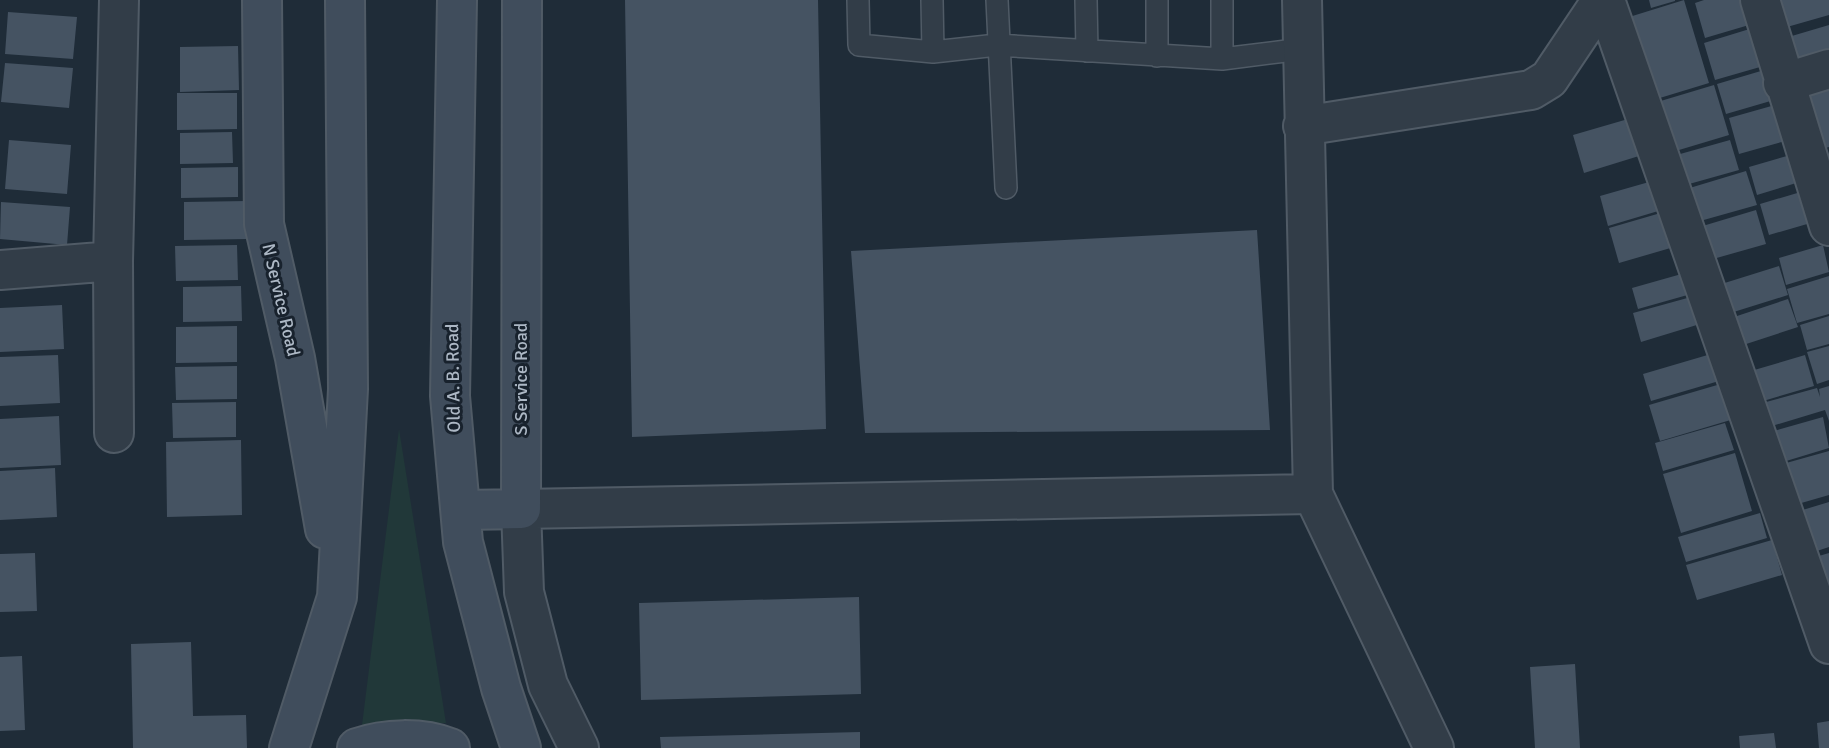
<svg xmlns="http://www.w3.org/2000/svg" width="1829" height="748" viewBox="0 0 1829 748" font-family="Signika,sans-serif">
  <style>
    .green { fill: #213839 }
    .building { fill: #455362 }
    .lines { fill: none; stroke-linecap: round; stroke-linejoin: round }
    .lane-casing { stroke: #505b66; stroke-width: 24 }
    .street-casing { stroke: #505b66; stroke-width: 42 }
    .secondary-casing { stroke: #505b66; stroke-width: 42 }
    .lane { stroke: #323d48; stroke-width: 21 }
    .street { stroke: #323d48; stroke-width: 38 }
    .secondary { stroke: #404d5c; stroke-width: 38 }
    .labels { text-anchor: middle; stroke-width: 6; stroke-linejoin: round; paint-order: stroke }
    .street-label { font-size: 18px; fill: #adb8c5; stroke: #18222d }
  </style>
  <rect width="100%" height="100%" fill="#1f2c38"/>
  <!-- green -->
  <path class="green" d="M399,429L446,723L362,725Z"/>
  <!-- building -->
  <path class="building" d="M625,0H818L826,429L632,437Z
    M1649,0H1675V1L1651,8Z
    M1684,0L1709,83L1650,101L1626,18Z
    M1704,0H1742L1749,25L1705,38L1695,3Z
    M1779,0H1829V15L1787,27Z
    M8,12L77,17L73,59L5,54Z
    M1829,25V57L1793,67L1785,38Z
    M1756,27L1767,65L1715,80L1704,43Z
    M238,46L239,90L180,92V47Z
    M5,63L73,68L69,108L1,102Z
    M1771,68L1781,98L1726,114L1717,84Z
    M1714,85L1729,135L1669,153L1654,103Z
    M1829,87V147L1816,151L1799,96Z
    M177,93H237V129L177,130Z
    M1775,105L1785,141L1739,154L1729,118Z
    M1628,119L1639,156L1584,173L1573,135Z
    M232,132L233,163L180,164V133Z
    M9,140L71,145L67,194L5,189Z
    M1730,140L1739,170L1682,186L1673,156Z
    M1794,154L1803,181L1757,195L1749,167Z
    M238,167V197L181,198V168Z
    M1746,171L1757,205L1693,223L1683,190Z
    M1656,180L1665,209L1608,226L1600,196Z
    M1804,191L1814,222L1769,235L1760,204Z
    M247,201L248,239L184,240V202Z
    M1,202L70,207L67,245L0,239Z
    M1756,210L1766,244L1706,261L1696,228Z
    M1664,212L1674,247L1619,263L1609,228Z
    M1257,230L1270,430L865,433L851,251Z
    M237,245L238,280L176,281L175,246Z
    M1823,245L1829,272L1786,285L1779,258Z
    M1779,266L1788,295L1724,315L1715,286Z
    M1685,273L1691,294L1638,309L1632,288Z
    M1829,276V314L1797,323L1787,289Z
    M241,286L242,321L183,322V287Z
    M1691,297L1700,324L1641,342L1633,313Z
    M1788,299L1798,327L1737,347L1728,319Z
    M62,305L64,349L0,352V308Z
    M1829,316V344L1807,350L1800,325Z
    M237,326V362L176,363V327Z
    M1829,346V380L1817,384L1807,352Z
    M1711,354L1719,381L1651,401L1643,374Z
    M58,355L60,403L0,406V357Z
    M1805,355L1814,386L1753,404L1744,373Z
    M237,366V399L176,400L175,367Z
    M1724,383L1734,419L1660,441L1649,405Z
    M1829,386V421L1825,410L1762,429L1755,405L1817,388L1820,397L1819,389Z
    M236,402V437L173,438L172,403Z
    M59,416L61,465L0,468V419Z
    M1823,417L1829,448L1776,464L1767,433Z
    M1725,423L1734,450L1663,471L1655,443Z
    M241,440L242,515L167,517L166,442Z
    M1829,451V495L1791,506L1779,465Z
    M1735,453L1752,511L1681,533L1663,474Z
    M55,468L57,517L0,520V471Z
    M1829,502V547L1808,554L1796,512Z
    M1760,513L1767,538L1686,562L1678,537Z
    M1772,540L1782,575L1697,600L1686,565Z
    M35,553L37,611L0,612V554Z
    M1829,553V592L1812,558Z
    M859,597L861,694L641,700L639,603Z
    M191,642L193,716L246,715L247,748H133L131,644Z
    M22,656L25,730L0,731V657Z
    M1575,664L1580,748H1535L1530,667Z
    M1829,721V748H1819L1817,723Z
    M860,732V748H661L660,737Z
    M1774,733L1776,748H1740L1739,736Z"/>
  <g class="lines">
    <!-- lane casing -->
    <g class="lane-casing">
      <path id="lane" d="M858,0L859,45L933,52L997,45L1222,59L1302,49
        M932,0L933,52
        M997,0L1006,188
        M1086,0L1087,51
        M1157,56V0
        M1222,59V0"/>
    </g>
    <!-- street casing -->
    <g class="street-casing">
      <path id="street" d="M1302,0L1313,494L1434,748
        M1605,0L1829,644
        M1760,0L1829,226
        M1783,83L1829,69
        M1303,126L1531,90L1549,79L1602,0
        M0,270L113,261
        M114,433L113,261L119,0
        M579,748L548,685L524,592L521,509L1313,494"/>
    </g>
    <!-- secondary casing -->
    <g class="secondary-casing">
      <path id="secondary" d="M262,0L264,224L295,358L325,529
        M457,0L450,396L463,542L501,688L521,748
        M461,510L521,509L522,0
        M289,748L337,597L348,389L345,0
        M357,748C385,738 422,737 450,748"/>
    </g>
    <!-- lane -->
    <use href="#lane" class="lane"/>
    <!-- street -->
    <use href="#street" class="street"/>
    <!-- secondary -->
    <use href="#secondary" class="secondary"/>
  </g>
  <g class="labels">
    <!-- street labels -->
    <g class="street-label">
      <text transform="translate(281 300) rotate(77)" y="6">N Service Road</text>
      <text transform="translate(453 378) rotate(-91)" y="6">Old A. B. Road</text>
      <text transform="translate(521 379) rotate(-90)" y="6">S Service Road</text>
    </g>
  </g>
</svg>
